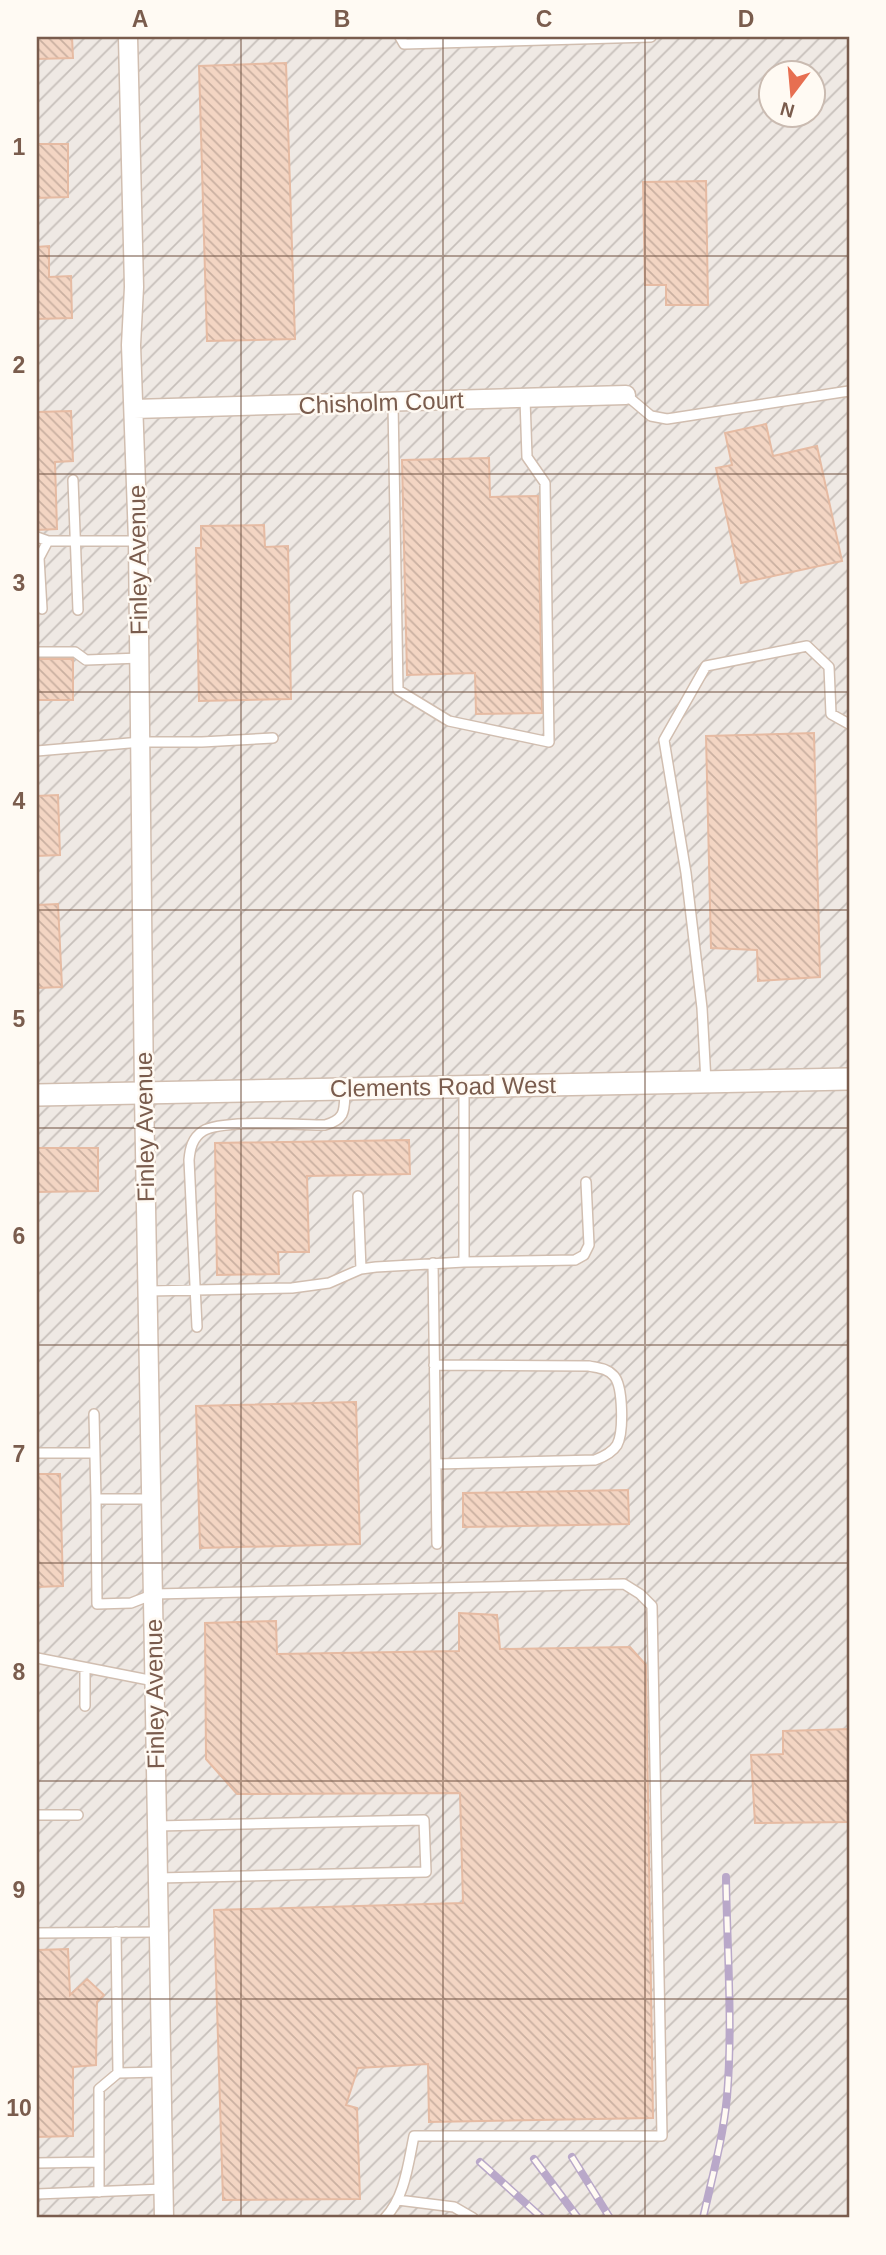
<svg xmlns="http://www.w3.org/2000/svg" width="886" height="2255" viewBox="0 0 886 2255" font-family="Arial,sans-serif">
  <style>
    .industrial { fill: url(#industrial-furrows); fill-rule: evenodd }
    .building { fill: url(#building-back-hatch); stroke: #e6bba3; stroke-width: 2 }
    .lines { fill: none; stroke-linecap: round; stroke-linejoin: round }
    .service-casing { stroke: #d1beb0; stroke-width: 12 }
    .minor-casing { stroke: #d1beb0; stroke-width: 21 }
    .tertiary-casing { stroke: #d1beb0; stroke-width: 24 }
    .service { stroke: #fff; stroke-width: 9 }
    .minor { stroke: #fff; stroke-width: 18 }
    .tertiary { stroke: #fff; stroke-width: 21 }
    .rail-casing { stroke: #b9a8c9; stroke-width: 8 }
    .rail { stroke: #fffaf3; stroke-width: 5; stroke-dasharray: 16; stroke-linecap: butt }
    .grid { fill: none; stroke: #7a5c4d; stroke-width: 2; stroke-opacity: 0.55 }
    .labels { text-anchor: middle; stroke-width: 5; stroke-linejoin: round; paint-order: stroke }
    .street-label { font-size: 24px; fill: #7a5c4d; stroke: #fffaf3 }
    .neatline { fill: none; stroke: #7a5c4d; stroke-width: 2.5 }
    .grid-label { font-size: 23px; text-anchor: middle; font-weight: bold; fill: #7a5c4d }
  </style>
  <defs>
    <pattern id="industrial-furrows" width="10" height="10" patternUnits="userSpaceOnUse" patternTransform="scale(1.75)"><rect width="10" height="10" fill="#efe9e4"/><path d="M-1 1l2-2M0 10L10 0M9 11l2-2" fill="none" stroke="#c7c0bb"/></pattern>
    <pattern id="building-back-hatch" width="6" height="6" patternUnits="userSpaceOnUse" patternTransform="scale(1.75)"><rect width="6" height="6" fill="#f3d5c3"/><path d="M-1 5l2 2M0 0l6 6M5-1l2 2" fill="none" stroke="#cab0a1"/></pattern>
  </defs>
  <rect width="100%" height="100%" fill="#fdf6ec"/>
  <!-- industrial -->
  <path class="industrial" d="M37,37H849V2218H37ZM770,74H812V116H770Z"/>
  <!-- building -->
  <path class="building" d="M37,37H72L73,58L37,59Z
    M286,63L295,339L207,341L199,66Z
    M37,144H68V197L37,198Z
    M706,181L708,305H666V285H645L643,182Z
    M49,246V277L71,276L72,318L37,319V247Z
    M71,411L73,461L55,462L57,529L37,530V412Z
    M766,424L773,456L817,446L842,561L741,583L716,468L732,465L725,433Z
    M489,458L490,497L538,496L542,713L476,714L475,673L407,675L402,460Z
    M264,525L265,547L288,546L291,699L199,701L196,548H201V526Z
    M37,659H73V700H37Z
    M814,733L820,977L758,981L757,950L711,948L706,736Z
    M58,795L60,855L37,856V796Z
    M58,904L62,987L37,988V905Z
    M409,1140L410,1174L307,1176L309,1252H278L279,1274L217,1275L215,1143Z
    M37,1148H98V1191L37,1192Z
    M356,1402L360,1544L200,1548L196,1406Z
    M37,1474H60L63,1586L37,1587Z
    M628,1490L629,1524L463,1527V1493Z
    M459,1613L497,1615L500,1649L630,1647L646,1665L653,2118L429,2122L428,2064L358,2068L346,2105L357,2108L360,2199L223,2200L214,1910L463,1903L460,1793L237,1794L206,1759L205,1623L276,1621L277,1654L459,1651Z
    M849,1729V1822L755,1823L751,1755L783,1754V1731Z
    M68,1949L70,1995L87,1979L104,1995L97,2002L96,2065L73,2067V2136L37,2137V1950Z"/>
  <g class="lines">
    <!-- service casing -->
    <g class="service-casing">
      <path id="service" d="M400,37L404,44L651,37
        M626,395L651,416L667,419L849,391
        M393,403L398,690L449,721L549,742L545,483L527,457L525,399
        M73,480L78,610
        M37,537L48,541H138
        M42,609L39,558L48,541
        M37,652H75L86,660L140,658
        M37,751L141,742H202L273,738
        M706,1082L702,1008L686,873L664,740L706,666L807,646L829,667L831,714L849,724
        M464,1088V1262
        M358,1196L361,1269
        M433,1263L437,1544
        M149,1291L292,1288L329,1283L361,1269L376,1267L464,1262L575,1260L584,1255L589,1245L586,1182
        M197,1327L189,1160C190,1149 192,1138 203,1131C222,1119 299,1125 325,1125C347,1119 344,1109 345,1090
        M434,1365L589,1366C598,1368 607,1368 614,1376C623,1386 624,1432 617,1445C612,1453 603,1457 595,1460L436,1464
        M94,1414L96,1499
        M37,1453H95
        M152,1499H96L97,1604L131,1603L154,1594L624,1584L640,1594L652,1606L662,2136H414C408,2164 405,2197 385,2218
        M37,1658L154,1681
        M85,1668V1706
        M37,1815H78
        M157,1826L424,1820L426,1872L158,1878
        M116,1932L118,2073
        M37,1933L159,1932
        M37,2163L99,2162
        M99,2192V2089L118,2073L161,2072
        M37,2194L163,2189
        M398,2200L454,2207L473,2218"/>
    </g>
    <!-- minor casing -->
    <g class="minor-casing">
      <path id="minor" d="M128,37L134,287L131,345L138,541L144,1094L164,2218
        M134,409L626,395"/>
    </g>
    <!-- tertiary casing -->
    <g class="tertiary-casing">
      <path id="tertiary" d="M37,1095L849,1079"/>
    </g>
    <!-- service -->
    <use href="#service" class="service"/>
    <!-- minor -->
    <use href="#minor" class="minor"/>
    <!-- tertiary -->
    <use href="#tertiary" class="tertiary"/>
    <!-- rail casing -->
    <g class="rail-casing">
      <path id="rail" d="M572,2157L610,2218
        M534,2159L578,2218
        M480,2162L542,2218
        M703,2218C712,2178 723,2138 727,2097C733,2025 727,1950 726,1877"/>
    </g>
    <!-- rail -->
    <use href="#rail" class="rail"/>
  </g>
  <!-- grid -->
  <path class="grid" d="M241,37V2218M443,37V2218M645,37V2218M37,256H849M37,474H849M37,692H849M37,910H849M37,1128H849M37,1345H849M37,1563H849M37,1781H849M37,1999H849"/>
  <g class="labels">
    <!-- street labels -->
    <g class="street-label">
      <text transform="translate(381 403) rotate(-2)" y="8">Chisholm Court</text>
      <text transform="translate(138 560) rotate(-91)" y="8">Finley Avenue</text>
      <text transform="translate(443 1087) rotate(-1)" y="8">Clements Road West</text>
      <text transform="translate(145 1127) rotate(-91)" y="8">Finley Avenue</text>
      <text transform="translate(155 1694) rotate(-91)" y="8">Finley Avenue</text>
    </g>
  </g>
  <!-- border -->
  <rect width="886" height="2255" fill="none" stroke="#fffaf3" stroke-width="77"/>
  <!-- north arrow -->
  <g transform="translate(792 94) rotate(196)"><circle r="33" fill="#fffaf3" stroke="#cabbb1" stroke-width="2"/>
  <path d="M0-5L12 26L0 18L-12 26Z" fill="#e76f51"/>
  <text y="-10" font-size="19" font-weight="bold" text-anchor="middle" fill="#7a5c4d">N</text>
  </g>
  <rect x="38" y="38" width="810" height="2178" class="neatline"/>
  <g class="grid-label">
    <text x="140" y="27">A</text>
    <text x="342" y="27">B</text>
    <text x="544" y="27">C</text>
    <text x="746" y="27">D</text>
    <text x="19" y="155">1</text>
    <text x="19" y="373">2</text>
    <text x="19" y="591">3</text>
    <text x="19" y="809">4</text>
    <text x="19" y="1027">5</text>
    <text x="19" y="1244">6</text>
    <text x="19" y="1462">7</text>
    <text x="19" y="1680">8</text>
    <text x="19" y="1898">9</text>
    <text x="19" y="2116">10</text>
  </g>
</svg>
